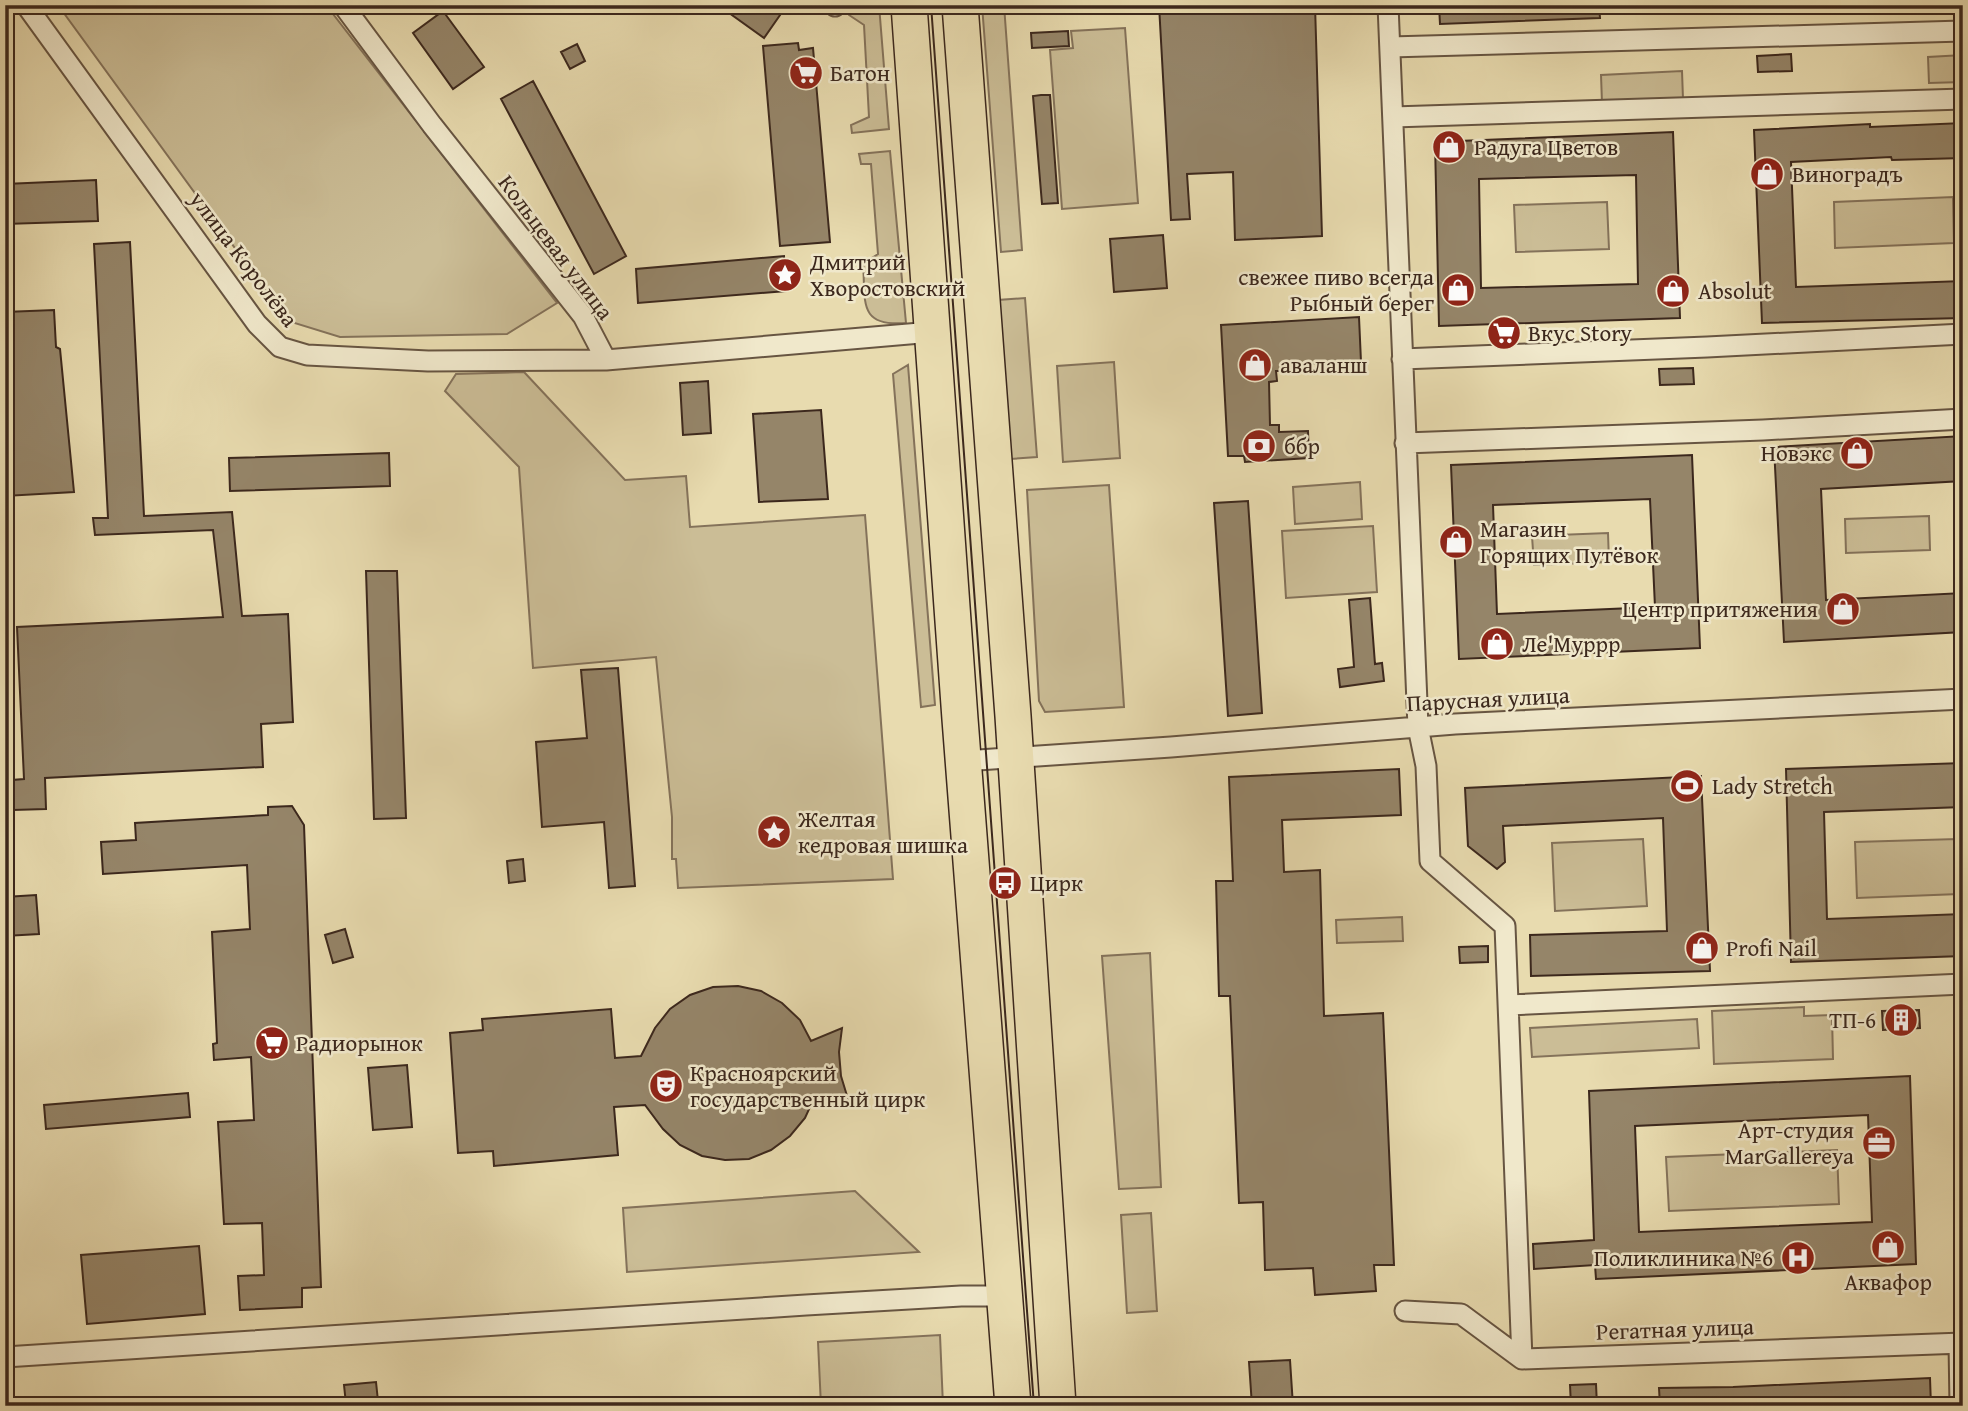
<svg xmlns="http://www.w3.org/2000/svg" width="1968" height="1411" viewBox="0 0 1968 1411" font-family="'Gentium Book Plus',serif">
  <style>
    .green { fill: #cbbd96; stroke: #84725a; stroke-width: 2 }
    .building { fill: #958569; stroke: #3c281d; stroke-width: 2; fill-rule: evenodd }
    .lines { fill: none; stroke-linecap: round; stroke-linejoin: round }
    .street-casing { stroke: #675542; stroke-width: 23 }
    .highway-casing { stroke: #3c281d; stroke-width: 38 }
    .street { stroke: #f0e8cb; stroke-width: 19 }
    .highway { stroke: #e8dbaf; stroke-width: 35 }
    .tram { stroke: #3c281d; stroke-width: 2 }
    .labels { text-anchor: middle; stroke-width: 5; stroke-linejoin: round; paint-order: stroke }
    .poi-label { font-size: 23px; fill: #3c281d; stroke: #f0e8cb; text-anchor: start }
    .street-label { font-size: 23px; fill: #3c281d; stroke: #f0e8cb }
  </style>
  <rect width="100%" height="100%" fill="#e8dbaf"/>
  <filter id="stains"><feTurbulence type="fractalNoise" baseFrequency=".00286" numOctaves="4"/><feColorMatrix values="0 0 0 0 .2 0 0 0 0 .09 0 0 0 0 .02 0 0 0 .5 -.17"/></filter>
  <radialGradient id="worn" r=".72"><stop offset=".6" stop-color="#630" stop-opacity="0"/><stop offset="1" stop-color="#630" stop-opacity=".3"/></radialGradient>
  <!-- green -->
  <path class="green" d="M58,5H326L557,303L507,334L340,337L288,321Z
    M847,5H879L889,129L852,133L851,125L869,117L864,25L849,15Z
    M982,5H1004L1022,250L1001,252Z
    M1125,28L1138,203L1062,209L1050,50L1073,48L1071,31Z
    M1963,55V82L1929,83L1928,57Z
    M1682,71L1683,99L1602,103L1601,75Z
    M890,151L906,323C857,327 866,301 863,264L878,254L871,164H861L859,154Z
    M1953,197L1954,243L1835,248L1834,202Z
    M1607,202L1609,249L1516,252L1514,205Z
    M1025,298L1037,457L1010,459L998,300Z
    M1114,362L1120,458L1063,462L1057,366Z
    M908,365L935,705L921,707L893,374Z
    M524,372L625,480L686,476L690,527L865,515L893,879L678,888L676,859H672V817L656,657L533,668L519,467L445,391L456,374Z
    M1360,482L1362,519L1295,524L1293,487Z
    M1109,485L1124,707L1045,712L1039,701L1027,490Z
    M1929,516L1930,550L1846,553L1845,519Z
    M1373,526L1377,592L1286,598L1282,531Z
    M1608,533L1609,562L1534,565L1532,536Z
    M1643,839L1647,906L1555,911L1552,843Z
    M1957,839L1959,894L1857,898L1855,842Z
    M1402,917L1403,941L1337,943L1336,920Z
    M1150,953L1161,1187L1119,1189L1102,956Z
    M1804,1007V1016L1832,1015L1833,1059L1714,1064L1712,1011Z
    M1697,1019L1699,1048L1532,1057L1530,1028Z
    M1837,1150L1839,1204L1669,1211L1666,1157Z
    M855,1191L919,1252L627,1272L623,1208Z
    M1151,1213L1157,1311L1127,1313L1121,1215Z
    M940,1335L943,1406H821L818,1342Z"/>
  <!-- building -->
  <path class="building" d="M718,5H787L764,38Z
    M1159,5H1315L1322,236L1235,240L1233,172L1187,174L1190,219L1171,220Z
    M1439,5H1599L1600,18L1440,24Z
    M443,11L484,67L453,89L413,33Z
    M1068,31L1069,46L1032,48L1031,33Z
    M798,43L799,50L813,48L830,242L780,246L763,46Z
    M577,44L585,61L570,69L561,52Z
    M1791,54L1792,71L1758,72L1757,56Z
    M533,81L626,256L594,274L501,99Z
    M1041,95H1050L1058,203L1042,204L1033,96Z
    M1963,123V158L1892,160L1891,157L1791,162L1796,287L1963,281V318L1762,323L1754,130L1870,124V127Z
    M1673,132L1680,318L1439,326L1435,142ZM1636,175L1638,284L1481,288L1479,179Z
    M96,180L98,221L5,224V184Z
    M1163,235L1167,288L1114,292L1110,239Z
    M130,242L144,516L232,512L242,616L288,614L293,722L261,724L263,767L45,778L46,809L13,810L12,780L24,779L17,627L223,617L213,530L95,535L93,518H108L94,244Z
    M784,256L786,291L638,303L636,269Z
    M54,310L56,347L60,349L74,492L5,496V312Z
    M1359,317L1361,362L1341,363L1342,368L1326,369V363L1289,365V371H1276L1277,381L1269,382L1270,425H1279V432L1308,431L1309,458L1245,462L1244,456H1228L1221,325Z
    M1693,368L1694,384L1660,385L1659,369Z
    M708,381L711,433L683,435L680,383Z
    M821,410L828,499L759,502L753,414Z
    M1963,436V481L1821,489L1826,600L1963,593V632L1784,642L1774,447Z
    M389,453L390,486L230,491L229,458Z
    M1692,455L1700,648L1459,659L1451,465ZM1650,499L1655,607L1497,614L1493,505Z
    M1248,501L1262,713L1228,716L1214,503Z
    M366,571H397L406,818L374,819Z
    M1370,598L1375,664L1382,663L1384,681L1340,687L1338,669L1354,667L1349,600Z
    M618,668L635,886L609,888L604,822L542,827L536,742L587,738L581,670Z
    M1963,763V807L1824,812L1827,919L1963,914V956L1791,962L1786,769Z
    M1399,769L1401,815L1282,820L1284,872L1320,870L1324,1016L1383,1013L1394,1265H1374L1376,1291L1315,1295L1313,1268L1265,1270L1263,1202L1239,1203L1230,996H1219L1216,881H1233L1229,777Z
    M1701,776L1710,971L1531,976L1530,935L1667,931L1663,818L1503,826L1505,862L1497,869L1468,846L1465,788Z
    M292,806L304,825L321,1287L302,1288V1307L240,1310L238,1276L264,1275L262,1223L224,1224L218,1122L254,1120L251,1057L214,1060L213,1044L217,1043L212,932L250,929L247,865L103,874L101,842L136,840L135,823L268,815V807Z
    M523,859L525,881L509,883L507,861Z
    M36,895L39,934L5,936V897Z
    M345,929L353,957L333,963L325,935Z
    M1488,946V962L1460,963L1459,947Z
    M738,986L761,991L782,1003L800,1020L811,1041L842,1028L839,1052L841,1076L848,1099L815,1096L805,1118L790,1136L771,1150L749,1159L725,1160L702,1156L680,1145L663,1129L645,1105L614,1107L618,1155L494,1166L493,1151L458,1153L450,1033L483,1030L482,1019L611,1009L615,1058L641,1056L655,1028L670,1009L690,995L713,987Z
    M1919,1010L1920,1028L1883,1030L1882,1011Z
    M407,1065L412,1127L373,1130L368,1068Z
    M1910,1076L1916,1264L1596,1279L1595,1265L1534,1269L1533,1244L1594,1240L1589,1091ZM1868,1115L1872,1222L1639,1232L1635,1126Z
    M188,1093L190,1117L46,1129L44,1105Z
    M199,1246L205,1314L87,1324L81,1255Z
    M1290,1360L1293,1406H1252L1249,1362Z
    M1930,1378L1931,1406H1660L1659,1388L1733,1387Z
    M376,1382L378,1401L346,1404L344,1385Z
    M1596,1384L1597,1406H1571L1570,1385Z"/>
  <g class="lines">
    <!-- street casing -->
    <g class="street-casing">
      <path id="street" d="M26,5L257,324L280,347L307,355L428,361L606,360L932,332
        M343,5L432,125L583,316L606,360
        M1388,5L1418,727L1426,766L1430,861L1505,926L1522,1359
        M835,6V5
        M1390,47L1963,31
        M1393,117L1963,99
        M1402,359L1707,347L1963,334
        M1405,443L1763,430L1963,419
        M964,761L1171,747L1455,724L1963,699
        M1509,1005L1963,984
        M1405,1311L1461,1314L1522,1359L1963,1343
        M1959,1343L1960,1406
        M5,1357L806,1305L961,1296H1004"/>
    </g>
    <!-- highway casing -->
    <g class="highway-casing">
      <path id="highway" d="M909,5L960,719L1013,1406
        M960,5L1013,716L1058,1406"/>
    </g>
    <!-- street -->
    <use href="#street" class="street"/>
    <!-- highway -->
    <use href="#highway" class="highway"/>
    <!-- tram -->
    <path class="tram" d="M931,5L1034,1406"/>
  </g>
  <!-- icons -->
  <defs>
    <g id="supermarket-disc" transform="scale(1.75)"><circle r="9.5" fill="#8f2418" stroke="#f0e8cb"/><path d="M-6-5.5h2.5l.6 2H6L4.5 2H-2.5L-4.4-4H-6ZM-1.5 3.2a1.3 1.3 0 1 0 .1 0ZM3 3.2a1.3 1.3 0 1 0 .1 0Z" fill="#fff"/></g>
    <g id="shop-disc" transform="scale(1.75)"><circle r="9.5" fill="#8f2418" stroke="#f0e8cb"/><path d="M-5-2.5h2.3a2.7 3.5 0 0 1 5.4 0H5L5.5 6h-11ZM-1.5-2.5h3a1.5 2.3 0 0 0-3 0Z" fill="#fff"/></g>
    <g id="sight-disc" transform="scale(1.75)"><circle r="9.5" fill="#8f2418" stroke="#f0e8cb"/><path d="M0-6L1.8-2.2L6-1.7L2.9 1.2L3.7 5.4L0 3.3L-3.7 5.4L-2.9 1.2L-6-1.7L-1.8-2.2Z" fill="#fff"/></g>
    <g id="bank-disc" transform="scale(1.75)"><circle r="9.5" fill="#8f2418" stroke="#f0e8cb"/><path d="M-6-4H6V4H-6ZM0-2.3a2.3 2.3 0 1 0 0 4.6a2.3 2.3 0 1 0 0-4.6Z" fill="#fff"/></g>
    <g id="stadium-disc" transform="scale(1.75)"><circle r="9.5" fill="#8f2418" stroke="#f0e8cb"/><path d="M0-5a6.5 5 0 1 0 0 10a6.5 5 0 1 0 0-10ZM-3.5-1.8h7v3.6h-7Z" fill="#fff"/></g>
    <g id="bus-disc" transform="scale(1.75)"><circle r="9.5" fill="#8f2418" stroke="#f0e8cb"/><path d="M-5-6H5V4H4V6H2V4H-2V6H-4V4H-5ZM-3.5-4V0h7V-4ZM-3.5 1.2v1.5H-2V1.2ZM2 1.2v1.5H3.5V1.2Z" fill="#fff"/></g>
    <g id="building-disc" transform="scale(1.75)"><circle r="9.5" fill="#8f2418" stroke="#f0e8cb"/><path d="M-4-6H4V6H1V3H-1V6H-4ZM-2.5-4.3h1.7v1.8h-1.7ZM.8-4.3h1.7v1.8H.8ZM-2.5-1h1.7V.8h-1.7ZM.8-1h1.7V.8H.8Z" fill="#fff"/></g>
    <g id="theatre-disc" transform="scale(1.75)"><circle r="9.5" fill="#8f2418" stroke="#f0e8cb"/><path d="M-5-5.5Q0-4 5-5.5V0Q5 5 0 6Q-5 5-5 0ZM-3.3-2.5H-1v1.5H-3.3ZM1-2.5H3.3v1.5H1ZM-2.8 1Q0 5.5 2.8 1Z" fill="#fff"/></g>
    <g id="office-disc" transform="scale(1.75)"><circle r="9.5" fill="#8f2418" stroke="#f0e8cb"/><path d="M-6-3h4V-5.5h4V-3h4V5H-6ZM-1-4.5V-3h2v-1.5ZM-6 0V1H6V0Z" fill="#fff"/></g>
    <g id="hospital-disc" transform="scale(1.75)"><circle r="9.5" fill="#8f2418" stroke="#f0e8cb"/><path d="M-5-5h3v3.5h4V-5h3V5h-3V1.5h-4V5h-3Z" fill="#fff"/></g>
  </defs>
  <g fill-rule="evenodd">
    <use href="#supermarket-disc" x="806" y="73"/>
    <use href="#shop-disc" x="1449" y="147"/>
    <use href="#shop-disc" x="1767" y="174"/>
    <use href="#sight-disc" x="785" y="275"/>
    <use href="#shop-disc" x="1458" y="290"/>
    <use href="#shop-disc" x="1673" y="291"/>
    <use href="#supermarket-disc" x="1504" y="333"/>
    <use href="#shop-disc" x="1255" y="365"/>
    <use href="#bank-disc" x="1259" y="446"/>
    <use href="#shop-disc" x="1857" y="453"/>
    <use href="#shop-disc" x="1456" y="542"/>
    <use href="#shop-disc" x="1843" y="609"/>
    <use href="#shop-disc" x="1497" y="644"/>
    <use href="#stadium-disc" x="1687" y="786"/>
    <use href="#sight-disc" x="774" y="832"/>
    <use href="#bus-disc" x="1005" y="883"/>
    <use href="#shop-disc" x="1702" y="948"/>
    <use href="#building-disc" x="1901" y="1020"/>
    <use href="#supermarket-disc" x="272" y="1043"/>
    <use href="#theatre-disc" x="666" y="1086"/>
    <use href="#office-disc" x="1879" y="1143"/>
    <use href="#shop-disc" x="1888" y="1247"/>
    <use href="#hospital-disc" x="1798" y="1258"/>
  </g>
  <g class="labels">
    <!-- poi labels -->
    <g class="poi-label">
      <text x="830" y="81">Батон</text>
      <text x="1474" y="155">Радуга Цветов</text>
      <text x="1792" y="182">Виноградъ</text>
      <text x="810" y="270">Дмитрий<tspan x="810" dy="26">Хворостовский</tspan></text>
      <text x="1434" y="285" text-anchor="end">свежее пиво всегда<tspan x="1434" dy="26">Рыбный берег</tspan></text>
      <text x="1698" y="299">Absolut</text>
      <text x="1528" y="341">Вкус Story</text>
      <text x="1280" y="373">аваланш</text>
      <text x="1284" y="454">ббр</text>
      <text x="1832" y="461" text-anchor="end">Новэкс</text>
      <text x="1480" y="537">Магазин<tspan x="1480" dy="26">Горящих Путёвок</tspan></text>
      <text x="1818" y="617" text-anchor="end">Центр притяжения</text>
      <text x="1522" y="652">Ле'Муррр</text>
      <text x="1712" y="794">Lady Stretch</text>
      <text x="798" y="827">Желтая<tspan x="798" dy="26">кедровая шишка</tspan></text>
      <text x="1030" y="891">Цирк</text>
      <text x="1726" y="956">Profi Nail</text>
      <text x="1876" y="1028" text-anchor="end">ТП-6</text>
      <text x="296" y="1051">Радиорынок</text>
      <text x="690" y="1081">Красноярский<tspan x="690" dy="26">государственный цирк</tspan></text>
      <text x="1854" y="1138" text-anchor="end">Арт-студия<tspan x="1854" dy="26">MarGallereya</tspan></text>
      <text x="1773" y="1266" text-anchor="end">Поликлиника №6</text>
      <text x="1888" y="1290" text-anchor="middle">Аквафор</text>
    </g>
    <!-- street labels -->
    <g class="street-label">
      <text transform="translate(556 247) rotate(53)" y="8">Кольцевая улица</text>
      <text transform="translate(244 259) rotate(53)" y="8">улица Королёва</text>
      <text transform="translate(1488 699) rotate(-3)" y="8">Парусная улица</text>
      <text transform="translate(1675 1329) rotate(-2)" y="8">Регатная улица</text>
    </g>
  </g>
  <!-- margin -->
  <rect width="1968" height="1411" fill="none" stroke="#e8dbaf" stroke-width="28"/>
  <rect x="7" y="7" width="1954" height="1397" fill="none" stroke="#3c281d" stroke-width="3.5"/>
  <rect x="14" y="14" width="1940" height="1383" fill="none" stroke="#3c281d" stroke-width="2"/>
  <rect width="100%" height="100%" filter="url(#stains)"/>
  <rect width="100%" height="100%" fill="url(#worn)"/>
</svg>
